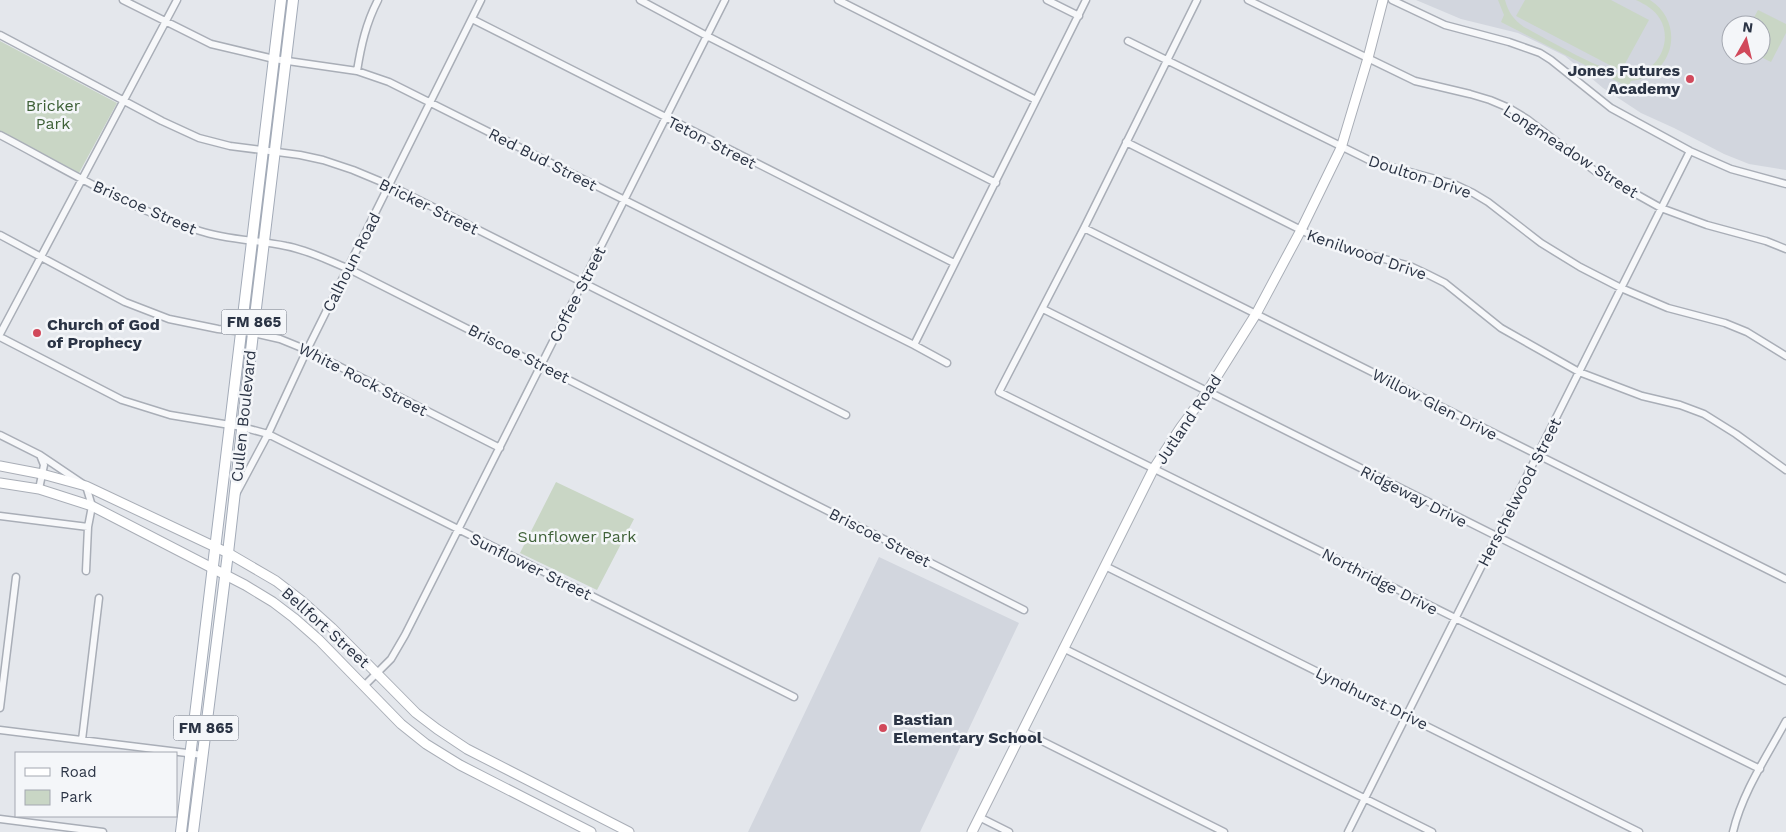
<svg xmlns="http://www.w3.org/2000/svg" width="1786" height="832" viewBox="0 0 1786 832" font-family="'Work Sans',sans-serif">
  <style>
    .built { fill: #d2d6de; fill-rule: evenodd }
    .green { fill: #c9d6c5 }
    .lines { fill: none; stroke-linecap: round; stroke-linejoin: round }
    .street-casing { stroke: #a9aeb7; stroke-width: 9 }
    .secondary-casing { stroke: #a9aeb7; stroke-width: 11 }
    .primary-casing { stroke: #a3abb8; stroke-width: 12 }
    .street { stroke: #f7f8fa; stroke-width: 6 }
    .secondary { stroke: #fff; stroke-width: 9 }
    .primary { stroke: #fff; stroke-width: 10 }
    .poi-dot { fill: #d1495b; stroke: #f4f6f9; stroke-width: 2 }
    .labels { text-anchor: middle; stroke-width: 5; stroke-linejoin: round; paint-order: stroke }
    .shield { fill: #f4f6f9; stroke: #676e7b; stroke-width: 1 }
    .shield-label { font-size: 15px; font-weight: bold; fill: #2b3445 }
    .poi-label { font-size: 16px; font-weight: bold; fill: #2b3445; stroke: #f4f6f9; text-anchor: start }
    .park-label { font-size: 16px; fill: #3f6138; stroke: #f4f6f9 }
    .street-label { font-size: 16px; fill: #2b3445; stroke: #f4f6f9 }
  </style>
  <rect width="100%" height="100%" fill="#e4e7ec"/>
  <!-- built -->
  <path class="built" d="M1416,0H1786V170L1749,164L1724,154L1674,128L1641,113L1603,88L1565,56L1537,42L1518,33L1461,19ZM1731,25H1761V55H1731Z
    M879,557L1019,623L920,832H748Z"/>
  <!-- green -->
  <path class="green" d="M1498,0H1505C1508,12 1514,20 1524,27C1545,38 1608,75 1629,75C1656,74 1674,43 1660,19C1654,9 1646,5 1636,0H1650C1686,23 1674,76 1631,81L1628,87L1501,22L1504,15Z
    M1525,0H1611L1649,20L1621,71L1516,16Z
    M1758,10L1786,24V33L1771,62L1757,55H1761V25H1750Z
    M0,41L117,103L79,173L0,131Z
    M556,482L634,519L597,590L520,553Z"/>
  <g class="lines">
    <!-- street casing -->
    <g class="street-casing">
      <path id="street" d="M123,0L211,44L274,59L357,71L389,82L914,345L947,363
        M640,0L707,36L996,183
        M838,0L1036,100
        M1047,0L1079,16
        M1197,0L1084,228L999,392L1760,769
        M1248,0L1415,81L1470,94L1490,100L1509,108L1527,119L1595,171L1661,208L1707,225L1766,241L1786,249
        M1392,0L1445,25L1509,42L1540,53L1551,60L1611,108L1690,151L1731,169L1786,184
        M472,19L954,263
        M0,35L162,121L199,138L230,146L300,155L323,160L353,170L389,185L846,415
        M1128,41L1373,162L1454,184L1473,193L1488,202L1541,243L1580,267L1621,288L1668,308L1725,323L1747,332L1786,356
        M357,71C361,46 366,23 378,0
        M0,135C65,169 129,209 200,231C227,240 258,240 286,246C308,250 327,260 347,268L1024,610
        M1126,142L1329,244L1410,266L1427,274L1445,283L1501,328L1579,372L1642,396L1680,405L1704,414L1736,434L1786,470
        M1084,228L1786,579
        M0,235L125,302L169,319L218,329L253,333L280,339L307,350L500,448
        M1043,309L1786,681
        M0,334L177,0
        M0,337L122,400L170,415L242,427L268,434L794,697
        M914,345L1086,0
        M0,435L40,455L86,486L92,506L88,527L86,571
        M39,489L44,465L40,455
        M236,494L268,434L307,350L481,0
        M0,516L88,527
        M1105,566L1639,832
        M1063,648L1432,832
        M364,686L391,659L405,635L725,0
        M0,708L16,577
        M0,730L203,755
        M1022,731L1224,832
        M82,740L99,598
        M979,817L1009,832
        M0,819L103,832
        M1348,832L1690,151
        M1733,832C1742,793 1767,756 1786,721"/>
    </g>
    <!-- secondary casing -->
    <g class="secondary-casing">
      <path id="secondary" d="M0,466L42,474L86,486L228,553L276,581L302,601L332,628L416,713L437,729L467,749L629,832
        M0,483L39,489L92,506L245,585L273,602L294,618L319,640L401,724L426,744L460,765L591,832
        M972,832L1154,468L1181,427L1207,392L1256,314L1301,230L1341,148L1368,58L1383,0"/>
    </g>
    <!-- primary casing -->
    <g class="primary-casing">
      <path id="primary" d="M181,832L281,0
        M193,832L228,553L253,333L293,0"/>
    </g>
    <!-- street -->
    <use href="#street" class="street"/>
    <!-- secondary -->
    <use href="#secondary" class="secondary"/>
    <!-- primary -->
    <use href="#primary" class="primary"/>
  </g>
  <!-- markers -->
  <g class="poi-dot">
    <circle cx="1690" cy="79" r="5"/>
    <circle cx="37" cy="333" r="5"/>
    <circle cx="883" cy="728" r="5"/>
  </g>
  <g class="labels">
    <!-- shield labels -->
    <g class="shield">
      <rect x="221.5" y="309.5" width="65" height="25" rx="4"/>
      <rect x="173.5" y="715.5" width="65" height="25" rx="4"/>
    </g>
    <g class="shield-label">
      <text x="254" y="327">FM 865</text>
      <text x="206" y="733">FM 865</text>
    </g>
    <!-- poi labels -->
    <g class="poi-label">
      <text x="1680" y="76" text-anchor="end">Jones Futures<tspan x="1680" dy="18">Academy</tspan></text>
      <text x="47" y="330">Church of God<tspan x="47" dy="18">of Prophecy</tspan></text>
      <text x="893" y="725">Bastian<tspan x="893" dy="18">Elementary School</tspan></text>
    </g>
    <!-- park labels -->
    <g class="park-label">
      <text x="53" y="111">Bricker<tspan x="53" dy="18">Park</tspan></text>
      <text x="577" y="542">Sunflower Park</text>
    </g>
    <!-- street labels -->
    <g class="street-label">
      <text transform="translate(712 142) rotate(27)" y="6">Teton Street</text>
      <text transform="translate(1571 151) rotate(33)" y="6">Longmeadow Street</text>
      <text transform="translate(543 159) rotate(27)" y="6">Red Bud Street</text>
      <text transform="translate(1420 176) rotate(18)" y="6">Doulton Drive</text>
      <text transform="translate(429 206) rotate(26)" y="6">Bricker Street</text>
      <text transform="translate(145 207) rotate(24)" y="6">Briscoe Street</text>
      <text transform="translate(1367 254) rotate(19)" y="6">Kenilwood Drive</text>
      <text transform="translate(351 262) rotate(-63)" y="6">Calhoun Road</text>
      <text transform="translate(577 294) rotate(-63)" y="6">Coffee Street</text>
      <text transform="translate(519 353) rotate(27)" y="6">Briscoe Street</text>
      <text transform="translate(363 379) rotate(27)" y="6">White Rock Street</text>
      <text transform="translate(1435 404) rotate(27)" y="6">Willow Glen Drive</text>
      <text transform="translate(243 416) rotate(-84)" y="6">Cullen Boulevard</text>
      <text transform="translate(1188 419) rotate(-56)" y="6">Jutland Road</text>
      <text transform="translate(1519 492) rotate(-63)" y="6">Herschelwood Street</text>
      <text transform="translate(1414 496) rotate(27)" y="6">Ridgeway Drive</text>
      <text transform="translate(880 537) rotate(27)" y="6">Briscoe Street</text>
      <text transform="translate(531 566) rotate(26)" y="6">Sunflower Street</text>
      <text transform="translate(1380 581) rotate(27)" y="6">Northridge Drive</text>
      <text transform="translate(326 627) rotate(42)" y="6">Bellfort Street</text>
      <text transform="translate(1372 698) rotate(26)" y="6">Lyndhurst Drive</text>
    </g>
  </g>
  <!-- legend -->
  <rect x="15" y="752" width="162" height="65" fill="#f4f6f9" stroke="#a4a8b1"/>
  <rect x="25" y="768" width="25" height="8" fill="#ffffff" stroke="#a4a8b1"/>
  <text x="60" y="777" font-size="15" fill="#2b3445">Road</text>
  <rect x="25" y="790" width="25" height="15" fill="#c9d6c5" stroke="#a4a8b1"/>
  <text x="60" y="802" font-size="15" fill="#2b3445">Park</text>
  <!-- north arrow -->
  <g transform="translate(1746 40) rotate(8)"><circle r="24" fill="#f4f6f9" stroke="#a4a8b1"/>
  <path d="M0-4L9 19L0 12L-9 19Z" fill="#d1495b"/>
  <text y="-8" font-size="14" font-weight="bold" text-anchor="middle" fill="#2b3445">N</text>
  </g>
</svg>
